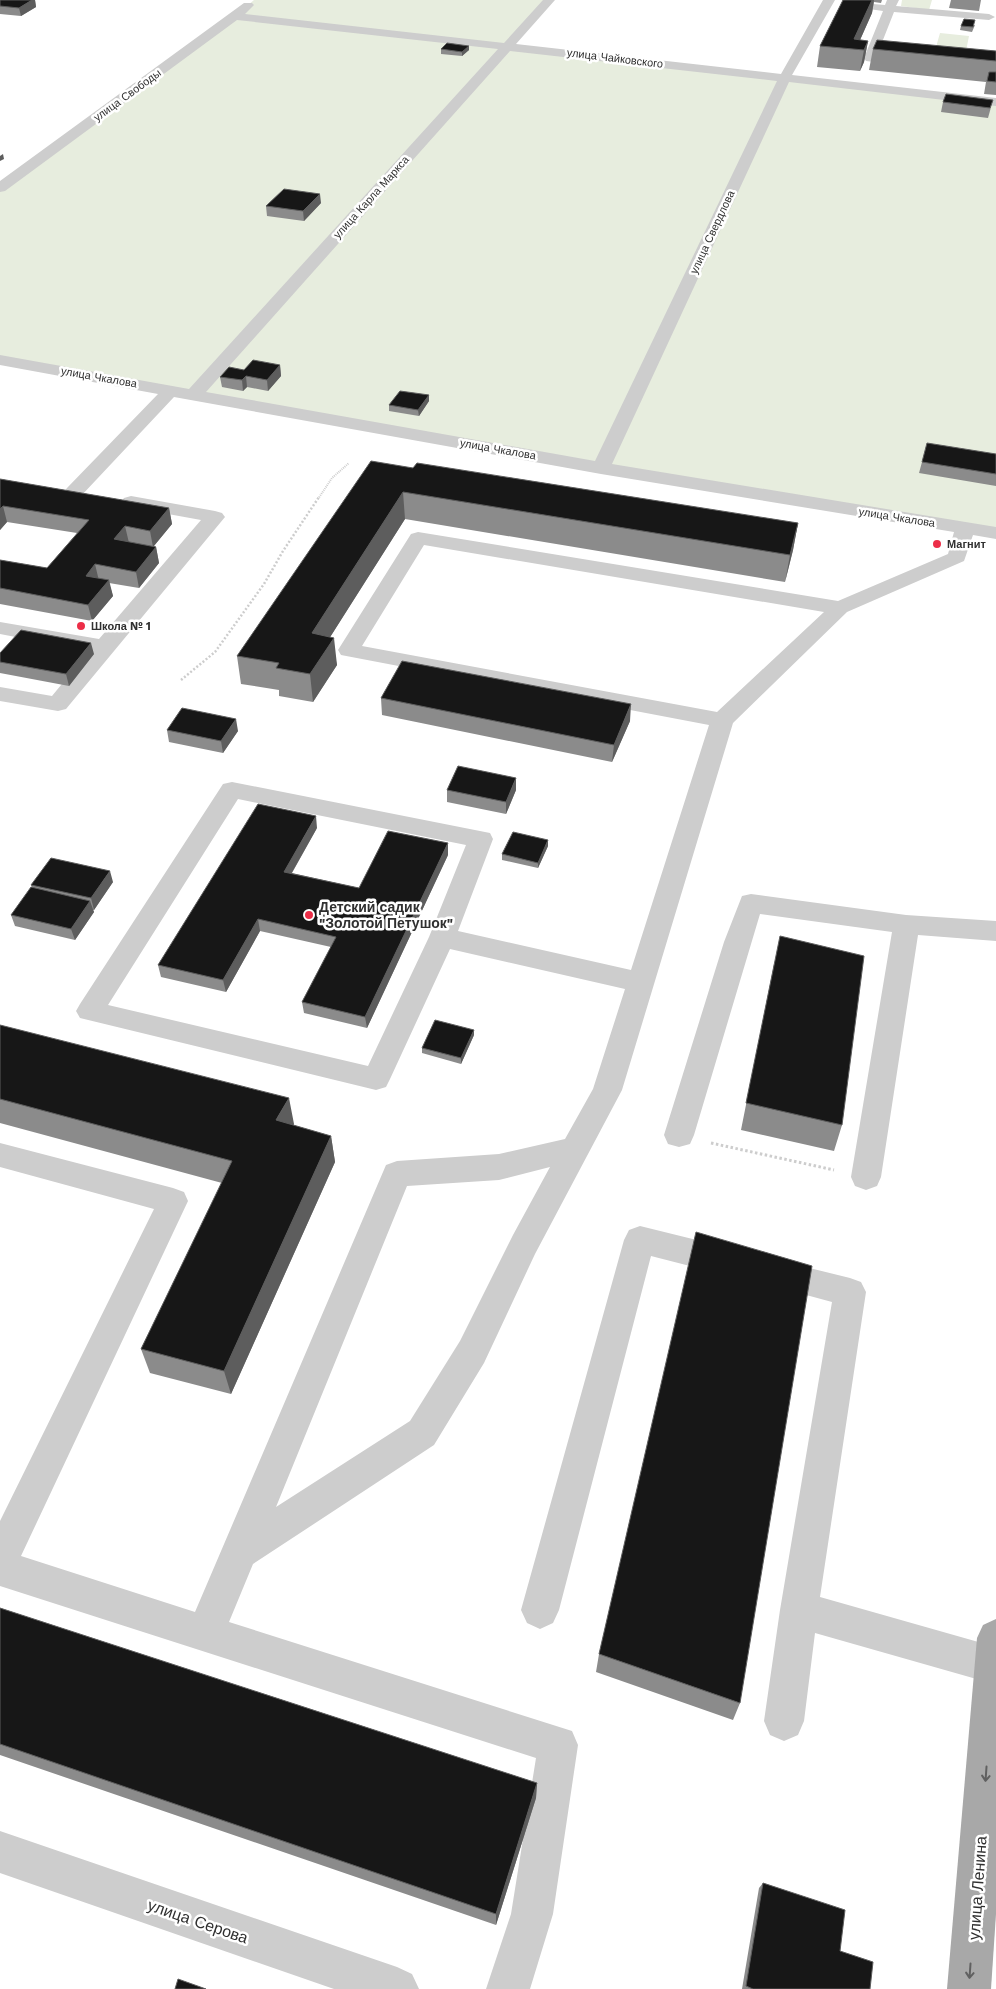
<svg xmlns="http://www.w3.org/2000/svg" width="996" height="1989" viewBox="0 0 996 1989" font-family="'Work Sans',sans-serif">
  <style>
    .green { fill: #e7edde }
    .lines { fill: none; stroke-linecap: round; stroke-linejoin: round }
    .path-far2 { stroke: #cdcdcd; stroke-width: 2; stroke-dasharray: 1 1; stroke-linecap: butt }
    .path-far1 { stroke: #cdcdcd; stroke-width: 2.5; stroke-dasharray: 2 2; stroke-linecap: butt }
    .path { stroke: #cdcdcd; stroke-width: 3; stroke-dasharray: 2.5 2.5; stroke-linecap: butt }
    .minor { fill: #cdcdcd; fill-rule: evenodd }
    .major { fill: #a8a8a8; fill-rule: evenodd }
    .wall { fill: #8b8b8b }
    .shaded-wall { fill: #5d5d5d }
    .building { fill: #171717; stroke: #5d5d5d }
    .oneway { stroke: #606060 }
    .poi-dot { fill: #ec2e48; stroke: #fff; stroke-width: 2 }
    .labels { text-anchor: middle; stroke-width: 5; stroke-linejoin: round; paint-order: stroke }
    .far-street-label { font-size: 11px; fill: #303030; stroke: #fff }
    .far-poi-label { font-size: 11px; font-weight: bold; fill: #303030; stroke: #fff; text-anchor: start }
    .poi-label { font-size: 14px; font-weight: bold; fill: #303030; stroke: #fff; text-anchor: start }
    .near-street-label { font-size: 16px; fill: #303030; stroke: #fff }
  </style>
  <rect width="100%" height="100%" fill="#fff"/>
  <!-- green -->
  <path class="green" d="M254,0H549L509,45L996,102V533L0,360V188L235,16Z
    M902,0H932L929,10L901,6Z
    M940,33L969,36L965,56L934,54Z"/>
  <g class="lines">
    <!-- path-far2 -->
    <path class="path-far2" d="M318,499L332,478L349,463"/>
    <!-- path-far1 -->
    <path class="path-far1" d="M181,680L215,652L264,584L283,551L319,497"/>
    <!-- path -->
    <path class="path" d="M711,1143L834,1170"/>
    <!-- minor -->
    <path class="minor" d="M543,0H555L516,44L781,74L823,0H835L792,75L996,98V106L789,82L612,464L996,527V539L973,535L964,561L847,612L733,723L622,1090L535,1254L484,1363L434,1445L253,1564L229,1622L572,1731L578,1745L553,1914L530,1989H486L511,1914L536,1758L0,1586V1521L154,1209L0,1167V1143L173,1188L184,1192L188,1201L21,1556L195,1612L386,1165L397,1161L499,1154L565,1139L593,1089L625,989L450,949L390,1079L386,1087L376,1090L80,1018L76,1011L80,1004L223,784L232,782L490,833L493,839L458,931L631,970L709,725L341,655L338,650L411,534L418,532L838,601L948,554L954,532L601,474L174,397L81,496L74,498L67,496L64,492L67,488L158,394L0,365V355L189,389L498,49L237,20L5,191L0,192V181L244,3H252L254,5L245,14L504,43ZM510,51L777,81L595,461L206,392ZM424,545L824,612L717,712L362,646ZM238,799L466,845L429,937L368,1066L108,1005ZM550,1167L513,1235L460,1341L410,1421L276,1507L407,1186L499,1180Z
      M887,0H899L896,6L989,14L995,17L989,20L894,12L877,55L908,58L914,62L908,66L866,61L864,58L883,11L869,9L867,7L873,4L885,5Z
      M131,496L215,511L222,513L225,517L66,709L58,711L0,701V687L52,696L89,651L0,634V622L99,639L201,520L124,506L121,502L124,498Z
      M751,894L906,915L996,921V941L918,935L881,1177L877,1186L866,1190L855,1186L851,1177L892,932L760,914L694,1135L690,1144L679,1147L668,1144L664,1135L724,942L742,896Z
      M640,1226L729,1248L740,1252L745,1262L740,1272L729,1276L651,1256L559,1610L553,1623L540,1629L527,1623L521,1610L624,1240L629,1230Z
      M773,1259L850,1278L861,1282L866,1292L820,1597L996,1647V1683L994,1684L815,1633L804,1721L798,1735L784,1741L770,1735L764,1721L780,1610L832,1302L762,1283L757,1273L762,1263Z
      M0,1831L397,1967L412,1974L419,1989H334L0,1873Z"/>
    <!-- major -->
    <path class="major" d="M996,1619V1914L991,1989H947L977,1638L983,1625Z"/>
  </g>
  <!-- wall -->
  <path class="wall" d="M0,0H35L36,7L21,16L0,14Z
    M843,0H882L881,3L874,2L872,13L860,40L868,41L864,62L860,71L817,67L820,46Z
    M951,0H981L979,11L949,8Z
    M975,25L972,32L960,30L961,26Z
    M469,46V50L462,56L441,54V49Z
    M873,49L996,51V95L984,94L986,82L869,70Z
    M993,100L988,118L941,112L943,102Z
    M321,203L304,221L267,216L266,206Z
    M280,365L281,376L268,391L247,387L243,391L222,387L220,377L244,370Z
    M429,395V401L419,416L389,411V405Z
    M996,454V486L919,473L922,462Z
    M413,468L798,523L793,550L785,582L405,519L330,637L337,665L313,702L279,696V690L241,684L237,656Z
    M0,479L169,508L172,524L154,546L156,547L159,563L139,588L109,583L113,596L92,621L0,604V560L47,568L77,533L7,522L0,530Z
    M0,653L94,654L69,686L0,673Z
    M381,698L630,721L612,762L382,715Z
    M167,730L238,731L223,753L169,742Z
    M447,790H516L506,814L447,802Z
    M317,828L292,873L359,888L448,855L367,1028L304,1013L302,1002L331,947L260,931L226,992L161,977L158,965Z
    M548,846L538,868L502,860V854Z
    M113,882L94,910H93L94,912L75,940L15,926L11,915L32,887L31,885Z
    M774,964L842,1125L834,1151L741,1130Z
    M0,1025L294,1124L293,1125L331,1136L335,1162L231,1394L150,1373L141,1349L222,1183L0,1123Z
    M474,1035L461,1064L422,1053V1048Z
    M0,1608L537,1783L536,1798L496,1925L0,1755Z
    M599,1654L740,1703L733,1720L596,1672Z
    M763,1883L840,1951L870,1989H742L759,1888Z"/>
  <!-- shaded-wall -->
  <path class="shaded-wall" d="M32,0H35L36,7L21,16L19,8Z
    M872,0H874L872,13L856,49L854,39Z
    M868,41L864,62L860,71L864,50Z
    M469,46V50L462,56V52Z
    M3,154L4,159L0,161V156Z
    M320,194L321,203L304,221L303,211Z
    M280,365L281,376L268,391L267,380Z
    M246,376L247,387L243,391L242,380Z
    M429,395V401L419,416L418,410Z
    M403,492L405,519L315,661L312,633Z
    M3,506L7,522L0,530V509Z
    M169,508L172,524L153,547L150,531Z
    M798,523L793,550L785,582L790,555Z
    M125,526L129,543L114,539Z
    M156,547L159,563L139,588L136,572Z
    M95,564L99,581L86,576Z
    M109,580L113,596L92,621L88,605Z
    M334,638L337,665L313,702L310,674Z
    M91,643L94,654L69,686L66,674Z
    M631,704L630,721L612,762L614,745Z
    M236,719L238,731L223,753L221,741Z
    M516,778V790L506,814V802Z
    M316,816L317,828L286,883L284,872Z
    M548,840V846L538,868V863Z
    M448,843V855L367,1028L365,1017Z
    M110,871L113,882L94,910L91,898Z
    M90,901L94,912L75,940L71,929Z
    M258,919L260,931L226,992L223,980Z
    M474,1030V1035L461,1064V1058Z
    M289,1098L294,1124L281,1147L276,1120Z
    M331,1136L335,1162L231,1394L224,1371Z
    M537,1783L536,1798L496,1925V1914Z"/>
  <!-- building -->
  <path class="building" d="M0,0H32L19,8L0,6Z
    M843,0H872L854,39L868,41L864,50L820,46Z
    M964,19L975,20L973,27L961,26Z
    M877,40L996,51V61L873,49Z
    M447,43L469,46L462,52L441,49Z
    M989,72H996V82L987,81Z
    M946,94L993,100L990,108L943,102Z
    M284,189L320,194L303,211L266,206Z
    M253,360L280,365L267,380L246,376L242,380L220,377L229,367L244,370Z
    M400,391L429,395L418,410L389,405Z
    M927,443L996,454V474L922,462Z
    M371,461L413,468L417,463L798,523L790,555L403,492L312,633L334,638L310,674L276,668L279,663L237,656Z
    M0,479L169,508L150,531L125,526L114,539L156,547L136,572L95,564L86,576L109,580L88,605L0,588V560L47,568L89,520L3,506L0,509Z
    M21,630L91,643L66,674L0,662V653Z
    M402,661L631,704L614,745L381,698Z
    M182,708L236,719L221,741L167,730Z
    M458,766L516,778L506,802L447,790Z
    M258,804L316,816L284,872L359,888L388,831L448,843L365,1017L302,1002L336,937L258,919L223,980L158,965Z
    M513,832L548,840L538,863L502,854Z
    M51,858L110,871L91,898L31,885Z
    M31,887L90,901L71,929L11,915Z
    M780,936L864,956L842,1125L746,1103Z
    M435,1020L474,1030L461,1058L422,1048Z
    M0,1025L289,1098L276,1120L331,1136L224,1371L141,1349L232,1161L0,1099Z
    M696,1232L812,1266L740,1703L599,1654Z
    M0,1608L537,1783L496,1914L0,1744Z
    M763,1883L845,1910L840,1951L873,1962L870,1989H753L746,1986Z
    M178,1979L206,1989H175Z"/>
  <!-- one-way arrows -->
  <defs><path id="oneway-shaft" d="M-6 0H5M1.5-3L5.5 0L1.5 3" fill="none" stroke-width="1.6" stroke-linecap="round" stroke-linejoin="round" transform="scale(1.25)"/></defs>
  <g class="oneway">
    <use href="#oneway-shaft" transform="translate(986 1774) rotate(94)"/>
    <use href="#oneway-shaft" transform="translate(970 1971) rotate(94)"/>
  </g>
  <!-- markers -->
  <g class="poi-dot">
    <circle cx="937" cy="544" r="5"/>
    <circle cx="81" cy="626" r="5"/>
    <circle cx="309" cy="915" r="5"/>
  </g>
  <g class="labels">
    <!-- far-street labels -->
    <g class="far-street-label">
      <text transform="translate(615 58) rotate(7)" y="4">улица Чайковского</text>
      <text transform="translate(127 95) rotate(-36)" y="4">улица Свободы</text>
      <text transform="translate(371 197) rotate(-48)" y="4">улица Карла Маркса</text>
      <text transform="translate(712 232) rotate(-65)" y="4">улица Свердлова</text>
      <text transform="translate(99 377) rotate(10)" y="4">улица Чкалова</text>
      <text transform="translate(498 449) rotate(10)" y="4">улица Чкалова</text>
      <text transform="translate(897 517) rotate(9)" y="4">улица Чкалова</text>
    </g>
    <!-- far-poi labels -->
    <g class="far-poi-label">
      <text x="947" y="548">Магнит</text>
      <text x="91" y="630">Школа № 1</text>
    </g>
    <!-- poi labels -->
    <g class="poi-label">
      <text x="319" y="912">Детский садик<tspan x="319" dy="16">"Золотой Петушок"</tspan></text>
    </g>
    <!-- near-street labels -->
    <g class="near-street-label">
      <text transform="translate(977 1888) rotate(-86)" y="6">улица Ленина</text>
      <text transform="translate(198 1921) rotate(19)" y="6">улица Серова</text>
    </g>
  </g>
</svg>
